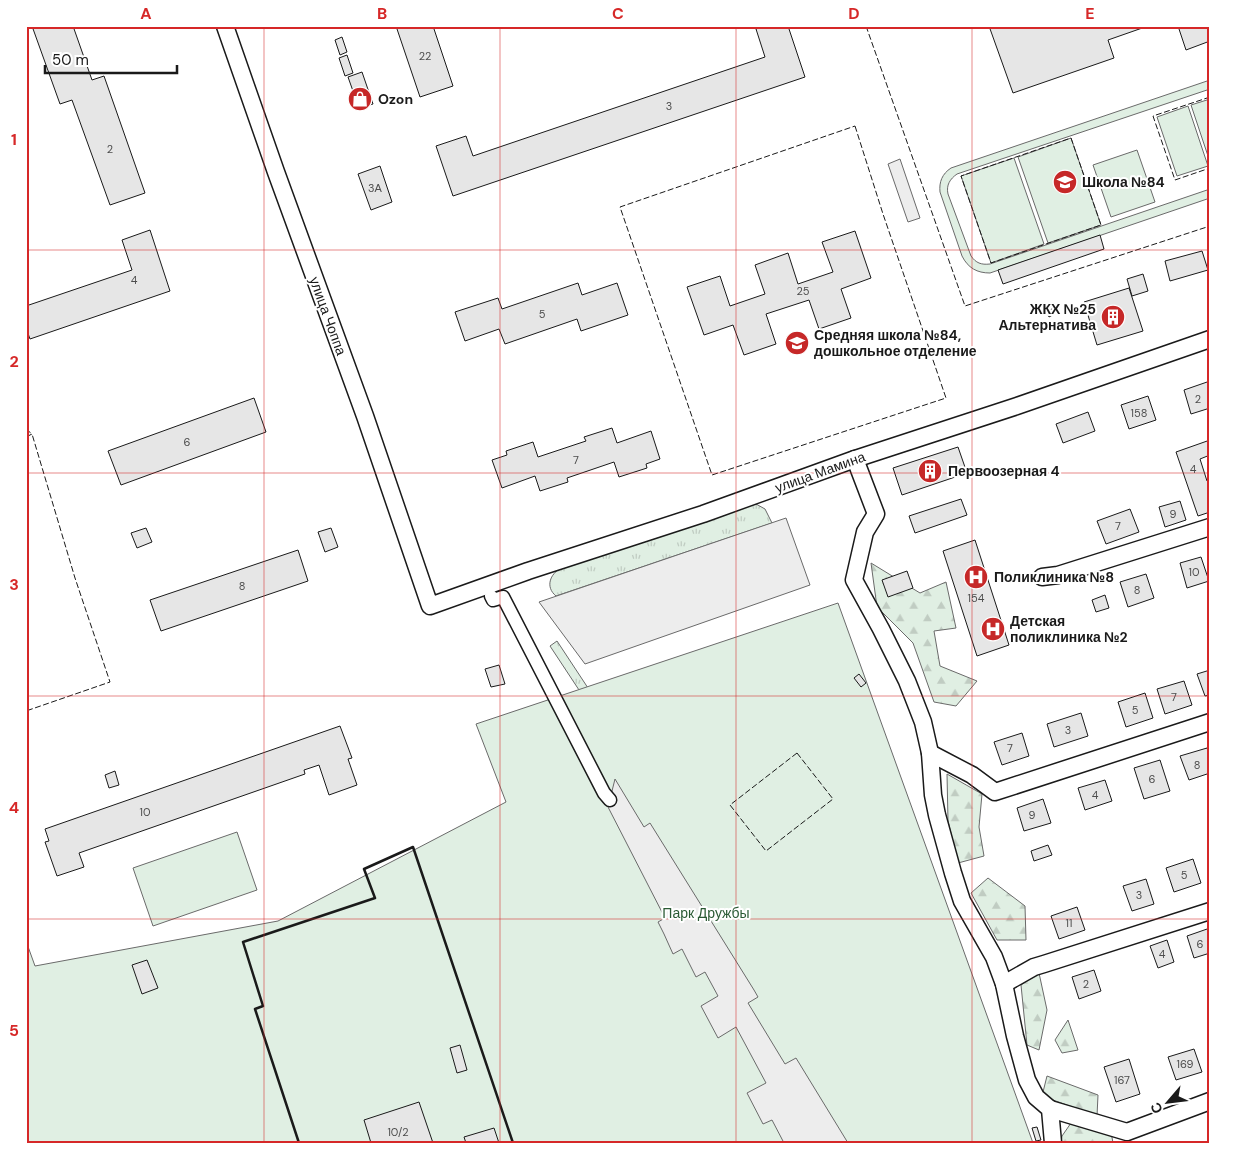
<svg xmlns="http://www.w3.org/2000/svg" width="1236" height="1169" font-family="'DM Sans',sans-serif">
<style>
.grass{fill:url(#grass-tufts);stroke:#6a6a6a}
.forest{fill:url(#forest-firs);stroke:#6a6a6a}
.park{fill:#e0efe3;stroke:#6a6a6a}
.parking{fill:#ededed;stroke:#6a6a6a}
.building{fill:#e6e6e6;stroke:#1a1a1a}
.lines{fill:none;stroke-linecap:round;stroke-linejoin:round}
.pedestrian-casing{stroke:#1a1a1a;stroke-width:15}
.minor-casing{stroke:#1a1a1a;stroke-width:19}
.pedestrian{stroke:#fff;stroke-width:12}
.minor{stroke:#fff;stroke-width:16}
.fence{stroke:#1a1a1a;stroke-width:1;stroke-dasharray:6 2.5;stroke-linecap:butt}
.wall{stroke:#1a1a1a;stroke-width:2.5}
.grid{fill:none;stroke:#d62828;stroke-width:1;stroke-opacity:0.55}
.labels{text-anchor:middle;stroke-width:4;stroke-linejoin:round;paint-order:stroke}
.number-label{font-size:11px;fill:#4d4d4d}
.poi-label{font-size:14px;font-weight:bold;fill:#1a1a1a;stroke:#fff;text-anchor:start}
.street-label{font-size:14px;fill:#1a1a1a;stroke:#fff}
.park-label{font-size:14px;fill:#2b5a34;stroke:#fff}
.neatline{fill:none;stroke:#d62828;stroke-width:2}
.grid-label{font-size:16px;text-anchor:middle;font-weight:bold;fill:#d62828}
</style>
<defs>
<pattern id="grass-tufts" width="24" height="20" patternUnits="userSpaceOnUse" patternTransform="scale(1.25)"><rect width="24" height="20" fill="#e0efe3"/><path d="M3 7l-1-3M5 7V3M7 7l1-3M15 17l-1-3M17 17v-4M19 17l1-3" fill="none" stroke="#c0ccc2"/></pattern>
<pattern id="forest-firs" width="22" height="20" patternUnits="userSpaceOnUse" patternTransform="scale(1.25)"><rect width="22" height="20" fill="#e0efe3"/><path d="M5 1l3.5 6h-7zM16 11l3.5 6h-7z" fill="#c0ccc2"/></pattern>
</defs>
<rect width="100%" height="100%" fill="#fff"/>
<g class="grass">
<path d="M756,504L765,509L772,523L556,596C545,587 550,574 561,568L751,505Z"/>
<path d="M557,641L588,688L581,693L550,646Z"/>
</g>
<g class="forest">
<path d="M871,563L920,593L946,582L956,628L934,631L940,666L977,681L956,706L934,702L913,643L877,607Z"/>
<path d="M947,774L982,794L979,827L984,856L958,863L948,821Z"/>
<path d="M988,878L1025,906L1026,940H997L971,893Z"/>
<path d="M1039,973L1047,1010L1039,1050L1027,1045L1021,985Z"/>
<path d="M1068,1020L1078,1050L1062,1053L1055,1040Z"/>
<path d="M1047,1076L1098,1095L1097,1116L1042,1096Z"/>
<path d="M1071,1123L1111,1132L1113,1143H1061L1062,1136Z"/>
</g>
<g class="park">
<path d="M1210,80V89L957,174C950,179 946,185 948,194L971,256C976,263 981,265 990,264L1210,189V198L990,273C977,273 968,268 962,256L940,192C939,182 942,174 951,168Z"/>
<path d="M1210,99V162L1191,105Z"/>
<path d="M1188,106L1208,166L1177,176L1157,117Z"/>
<path d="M1071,138L1101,225L1048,243L1018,157Z"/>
<path d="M1137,150L1155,202L1111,217L1093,165Z"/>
<path d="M1014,158L1044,244L991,263L961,176Z"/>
<path d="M838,603L1033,1143H26V941L35,966L278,921L506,802L476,724Z"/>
<path d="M237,832L257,890L153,926L133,868Z"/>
</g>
<g class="parking">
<path d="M900,159L920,218L908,222L888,164Z"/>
<path d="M786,518L810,585L585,664L539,602Z"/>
<path d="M615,779L644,827L650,823L754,990L758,997L748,1003L785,1064L796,1058L848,1143H784L772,1120L763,1124L747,1093L766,1083L736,1027L718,1038L701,1006L718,996L705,972L696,977L682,949L673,954L664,934L658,922L665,918L608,807Z"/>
</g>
<g class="building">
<path d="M32,26H73L92,80L104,76L145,193L110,205L72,100L60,104Z"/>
<path d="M396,26H433L453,86L420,97Z"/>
<path d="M764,26H788L805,77L453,196L436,146L466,136L473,156L765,57L756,29Z"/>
<path d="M989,26H1148L1108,40L1114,58L1013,93Z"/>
<path d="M1178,26H1210V41L1186,50Z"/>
<path d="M342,37L347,52L340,55L335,40Z"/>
<path d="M347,55L353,73L345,76L339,58Z"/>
<path d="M362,72L373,104L359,108L348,77Z"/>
<path d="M380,166L392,202L371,210L358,174Z"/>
<path d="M150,230L170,291L30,339L26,328V306L132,270L122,240Z"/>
<path d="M855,231L871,278L841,289L851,318L819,329L809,300L766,314L776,344L744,355L733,325L704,335L687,287L720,276L730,306L765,294L755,265L788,253L798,284L833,272L822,242Z"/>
<path d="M1100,235L1104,249L1003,284L998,270Z"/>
<path d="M1202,251L1208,270L1170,281L1165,261Z"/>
<path d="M1143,274L1148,291L1132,296L1127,279Z"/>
<path d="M578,283L582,295L617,283L628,315L581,331L577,319L505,344L499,329L465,341L455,312L498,298L502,309Z"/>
<path d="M1129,288L1143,331L1097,345L1084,302Z"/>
<path d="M1055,307L1058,312L1049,317L1047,312Z"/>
<path d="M1210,381V408L1191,414L1184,390Z"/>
<path d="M1148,396L1156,420L1129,429L1121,405Z"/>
<path d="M254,398L266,432L121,485L108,451Z"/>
<path d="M1088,412L1095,431L1063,443L1056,424Z"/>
<path d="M612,428L617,443L651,431L660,459L646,464L647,468L619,477L614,462L567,478L568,482L540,491L535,476L502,488L492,460L507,455L506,451L533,442L538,457L586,441L584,437Z"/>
<path d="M1210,440V455L1200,459L1207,481L1210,480V512L1198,516L1176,452Z"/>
<path d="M958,447L967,473L902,495L893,468Z"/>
<path d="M961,499L967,515L915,533L909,516Z"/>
<path d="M1180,501L1186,520L1165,527L1159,507Z"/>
<path d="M1130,509L1139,532L1106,544L1097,521Z"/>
<path d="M146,528L152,542L137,548L131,533Z"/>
<path d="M331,528L338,547L325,552L318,532Z"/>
<path d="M975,540L1009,645L977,656L943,551Z"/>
<path d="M298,550L308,581L161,631L150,600Z"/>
<path d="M1201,557L1209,581L1187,588L1180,563Z"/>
<path d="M907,571L913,588L888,597L882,580Z"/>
<path d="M1146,574L1154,598L1128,607L1120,582Z"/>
<path d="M1105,595L1109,608L1096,612L1092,600Z"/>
<path d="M499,665L505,684L491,687L485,669Z"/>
<path d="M1210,670V695L1205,696L1197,674Z"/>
<path d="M859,674L866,683L861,687L854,678Z"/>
<path d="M1184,681L1192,705L1165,714L1157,689Z"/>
<path d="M1145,693L1153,718L1126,727L1118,702Z"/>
<path d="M1081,713L1088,736L1054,747L1047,724Z"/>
<path d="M340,726L352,758L348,759L357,785L329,795L319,765L304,770L305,774L79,853L84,867L57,876L45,842L49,841L45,829Z"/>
<path d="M1022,733L1029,756L1002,765L994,742Z"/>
<path d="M1207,748L1210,755V773L1189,780L1180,756Z"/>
<path d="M1160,760L1170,791L1144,799L1134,768Z"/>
<path d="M115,771L119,785L109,788L105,775Z"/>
<path d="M1105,780L1112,801L1085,810L1078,788Z"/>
<path d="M1043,799L1051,823L1024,831L1017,808Z"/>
<path d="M1048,845L1052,855L1034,861L1031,851Z"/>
<path d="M1193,859L1201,883L1174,892L1166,868Z"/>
<path d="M1146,879L1154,904L1132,911L1123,886Z"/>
<path d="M1077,907L1085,930L1059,939L1051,916Z"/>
<path d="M1210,928V953L1194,958L1187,936Z"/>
<path d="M1167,940L1174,962L1158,968L1150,946Z"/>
<path d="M147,960L158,988L142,994L132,965Z"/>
<path d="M1094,970L1101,991L1079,999L1072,977Z"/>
<path d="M460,1045L467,1070L457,1073L450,1048Z"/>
<path d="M1194,1049L1202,1072L1176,1080L1168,1057Z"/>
<path d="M1129,1059L1140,1094L1116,1102L1104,1067Z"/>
<path d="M419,1102L433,1143H371L364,1120Z"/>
<path d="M1037,1127L1041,1140L1036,1141L1032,1128Z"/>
<path d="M494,1128L499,1143H466L464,1137Z"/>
</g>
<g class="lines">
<g class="pedestrian-casing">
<path id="pedestrian" d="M491,596L493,600L503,597L604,793L610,800"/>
</g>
<g class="minor-casing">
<g id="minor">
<path d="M225,26L276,172L365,416L430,606L528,571L703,514L855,459L1017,406L1210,339"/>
<path d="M855,459L876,514L865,532L854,580L881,629L907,681L923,722L930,753L933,795L937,815L953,873L962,901L994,957L1004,984L1015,1036L1027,1080L1036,1097L1050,1109L1053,1143"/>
<path d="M1042,577L1058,575L1210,527"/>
<path d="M930,753L972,775L995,792L1210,722"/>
<path d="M1004,984L1034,967L1044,964L1210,911"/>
<path d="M1050,1109L1127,1132L1210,1101"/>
</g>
</g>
<use href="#pedestrian" class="pedestrian"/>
<use href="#minor" class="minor"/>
<g class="fence">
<path d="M866,26L965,306L1210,226"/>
<path d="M1210,97L1153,116L1175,180L1210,168"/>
<path d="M855,126L883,214L946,398L712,475L620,207Z"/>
<path d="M1071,138L1101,225L991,263L961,176Z"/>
<path d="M26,429L32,434L31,435"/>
<path d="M26,437L32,434L75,578L110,682L26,711"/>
<path d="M797,753L833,799L766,851L730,805Z"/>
</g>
<path class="wall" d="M299,1143L255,1009L263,1006L243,942L375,898L364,869L413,847L513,1143"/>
</g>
<path class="grid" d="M264,26V1143M500,26V1143M736,26V1143M972,26V1143M26,250H1210M26,473H1210M26,696H1210M26,919H1210"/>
<defs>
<g id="shop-disc" transform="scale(1.25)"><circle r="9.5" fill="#c62828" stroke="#fff"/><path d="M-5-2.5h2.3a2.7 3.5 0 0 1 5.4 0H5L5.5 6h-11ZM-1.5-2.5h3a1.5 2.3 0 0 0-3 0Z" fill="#fff"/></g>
<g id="school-disc" transform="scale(1.25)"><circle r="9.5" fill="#c62828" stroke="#fff"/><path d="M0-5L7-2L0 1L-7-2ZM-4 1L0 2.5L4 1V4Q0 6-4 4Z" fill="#fff"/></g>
<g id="building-disc" transform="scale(1.25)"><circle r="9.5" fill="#c62828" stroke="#fff"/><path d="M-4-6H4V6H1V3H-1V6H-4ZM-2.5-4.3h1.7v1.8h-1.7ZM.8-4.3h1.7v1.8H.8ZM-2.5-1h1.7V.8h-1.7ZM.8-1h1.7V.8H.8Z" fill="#fff"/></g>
<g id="hospital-disc" transform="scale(1.25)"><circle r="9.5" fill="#c62828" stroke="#fff"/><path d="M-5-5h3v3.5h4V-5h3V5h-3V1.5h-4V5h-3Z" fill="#fff"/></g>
</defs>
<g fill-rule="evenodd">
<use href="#shop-disc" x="360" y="99"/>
<use href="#school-disc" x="1065" y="182"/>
<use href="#building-disc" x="1113" y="317"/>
<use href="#school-disc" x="797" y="343"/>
<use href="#building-disc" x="930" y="471"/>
<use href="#hospital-disc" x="976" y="577"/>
<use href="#hospital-disc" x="993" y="629"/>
</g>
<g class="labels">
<g class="number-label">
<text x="425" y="60">22</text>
<text x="669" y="110">3</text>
<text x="110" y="153">2</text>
<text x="375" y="192">3А</text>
<text x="134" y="284">4</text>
<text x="803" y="295">25</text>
<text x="542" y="318">5</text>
<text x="1198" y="403">2</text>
<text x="1139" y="417">158</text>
<text x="187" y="446">6</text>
<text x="576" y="464">7</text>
<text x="1193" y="473">4</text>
<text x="1173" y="518">9</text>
<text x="1118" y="530">7</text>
<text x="1194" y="576">10</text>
<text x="242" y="590">8</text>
<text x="1137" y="594">8</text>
<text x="976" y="602">154</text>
<text x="1174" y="701">7</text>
<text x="1135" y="714">5</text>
<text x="1068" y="734">3</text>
<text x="1010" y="752">7</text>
<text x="1197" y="769">8</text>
<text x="1152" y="783">6</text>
<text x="1095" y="799">4</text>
<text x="145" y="816">10</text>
<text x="1032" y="819">9</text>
<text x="1184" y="879">5</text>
<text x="1139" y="899">3</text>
<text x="1069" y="927">11</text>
<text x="1200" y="948">6</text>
<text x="1162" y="958">4</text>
<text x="1086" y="988">2</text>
<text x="1185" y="1068">169</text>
<text x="1122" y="1084">167</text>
<text x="398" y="1136">10/2</text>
</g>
<g class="poi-label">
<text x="378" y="104">Ozon</text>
<text x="1082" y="187">Школа №84</text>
<text x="1096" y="314" text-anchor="end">ЖКХ №25<tspan x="1096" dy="16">Альтернатива</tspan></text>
<text x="814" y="340">Средняя школа №84,<tspan x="814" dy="16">дошкольное отделение</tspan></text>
<text x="948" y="476">Первоозерная 4</text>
<text x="994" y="582">Поликлиника №8</text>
<text x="1010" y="626">Детская<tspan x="1010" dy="16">поликлиника №2</tspan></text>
</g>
<g class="street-label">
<text transform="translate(328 316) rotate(70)" y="5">улица Чоппа</text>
<text transform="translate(820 472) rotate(-20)" y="5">улица Мамина</text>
</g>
<g class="park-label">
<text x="706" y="918">Парк Дружбы</text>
</g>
</g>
<rect width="1236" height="1169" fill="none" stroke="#ffffff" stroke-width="55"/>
<g transform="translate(1168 1102) rotate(242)" stroke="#ffffff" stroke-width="4" paint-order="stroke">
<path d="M0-4L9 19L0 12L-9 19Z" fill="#1a1a1a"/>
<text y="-8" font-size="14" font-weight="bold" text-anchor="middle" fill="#1a1a1a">С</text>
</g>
<path d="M45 65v8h132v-8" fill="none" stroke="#1a1a1a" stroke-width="2.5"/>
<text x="52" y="65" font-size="15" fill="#1a1a1a" stroke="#ffffff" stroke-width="4" paint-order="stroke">50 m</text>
<rect x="28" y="28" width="1180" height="1114" class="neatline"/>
<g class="grid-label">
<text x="146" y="19">A</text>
<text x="382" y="19">B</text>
<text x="618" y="19">C</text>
<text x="854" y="19">D</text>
<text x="1090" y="19">E</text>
<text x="14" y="145">1</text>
<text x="14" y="367">2</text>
<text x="14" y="590">3</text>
<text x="14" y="813">4</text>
<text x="14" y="1036">5</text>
</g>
</svg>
